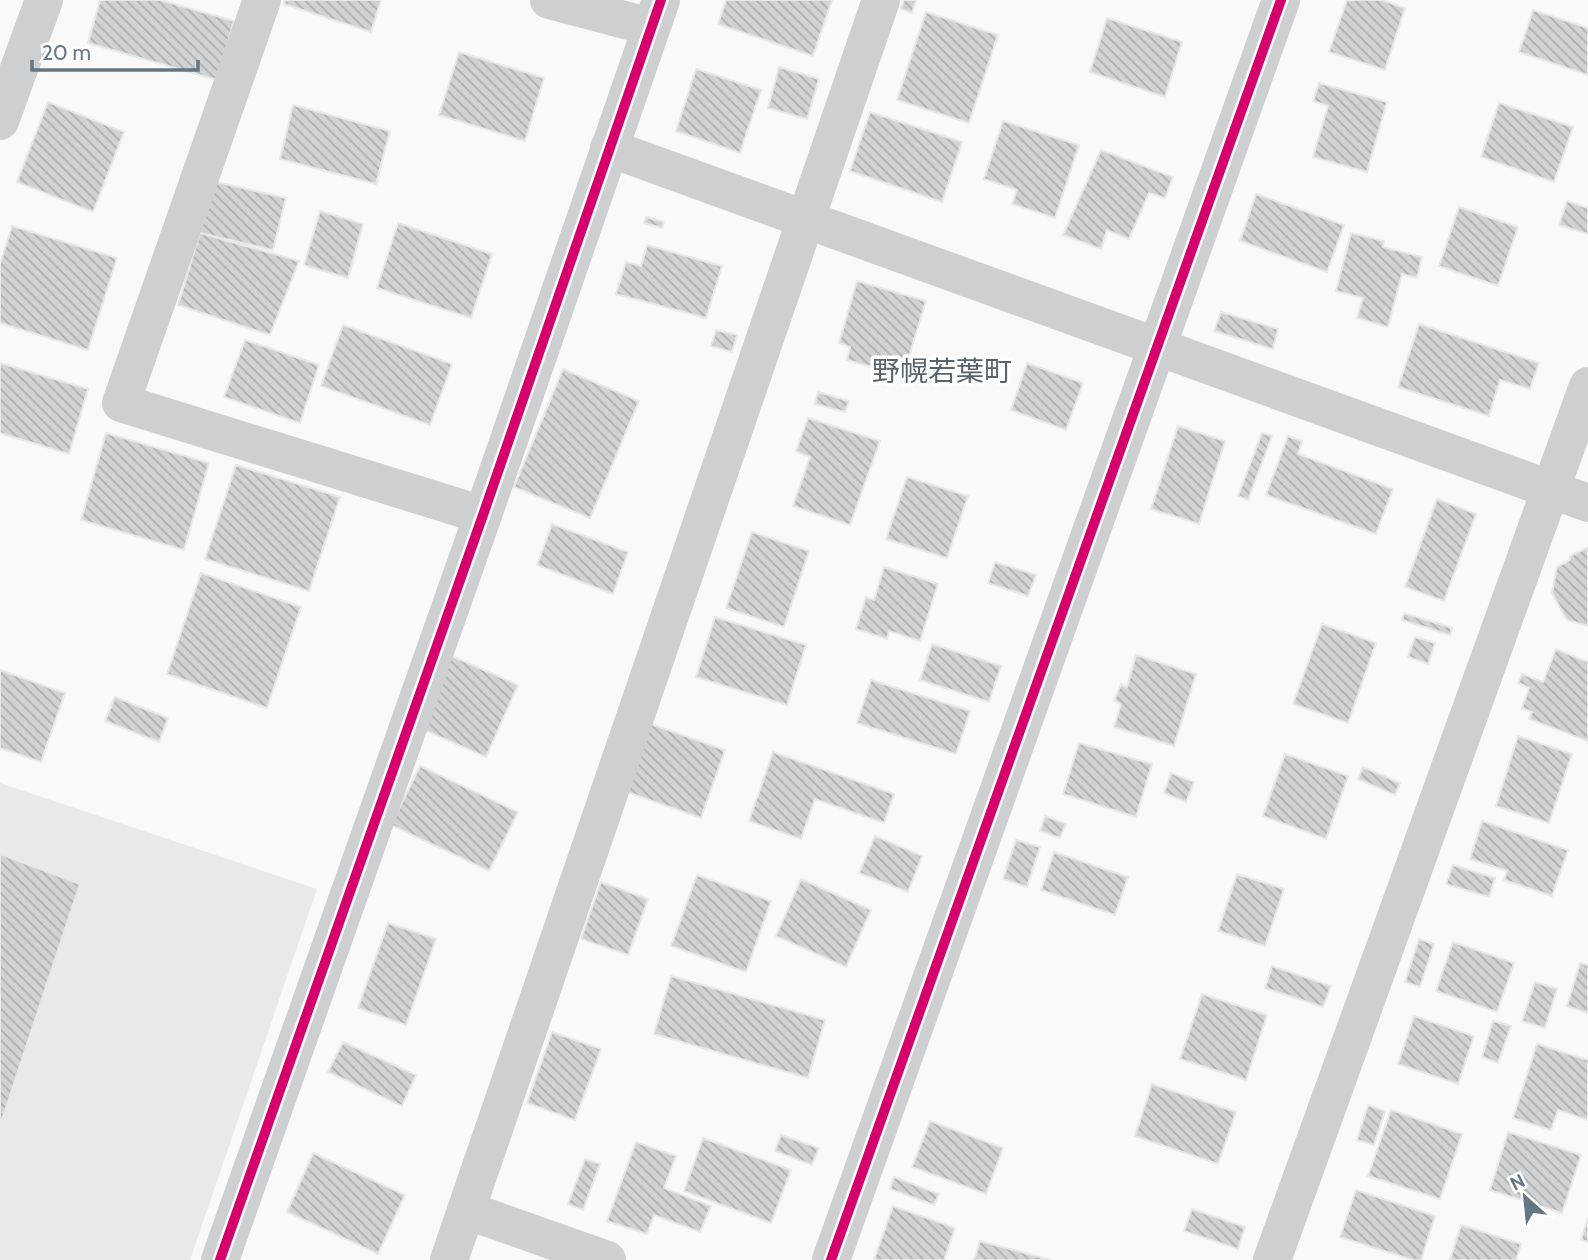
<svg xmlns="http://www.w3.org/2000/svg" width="1588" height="1260" font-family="Cabin,'Noto Sans JP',sans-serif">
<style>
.built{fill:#e8e9e9}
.building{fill:url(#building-back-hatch);stroke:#e8e8e8;stroke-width:2}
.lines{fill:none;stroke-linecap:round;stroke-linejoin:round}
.street{stroke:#cecfd0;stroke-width:38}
.cycleway-casing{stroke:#fff;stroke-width:15}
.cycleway{stroke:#d6006c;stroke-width:10}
.labels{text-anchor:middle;stroke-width:7;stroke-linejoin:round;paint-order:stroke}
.quarter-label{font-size:28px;fill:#57646e;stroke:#fff}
</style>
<defs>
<pattern id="building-back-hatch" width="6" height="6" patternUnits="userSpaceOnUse" patternTransform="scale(1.75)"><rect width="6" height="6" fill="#d0d2d3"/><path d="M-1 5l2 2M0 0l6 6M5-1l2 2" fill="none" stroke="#acafb1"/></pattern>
</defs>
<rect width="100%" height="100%" fill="#f9f9f9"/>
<path class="built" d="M0,783L317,889L190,1260H0Z"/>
<g class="building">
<path d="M100,0H160L234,21L217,80L88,43Z"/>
<path d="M285,0H381L371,32L284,4Z"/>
<path d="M726,0H832L813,56L718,24Z"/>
<path d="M904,0H916L912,13L901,9Z"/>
<path d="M1347,0H1382L1405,8L1385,70L1329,52Z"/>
<path d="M1533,10L1588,28V75L1519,52Z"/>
<path d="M926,12L998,35L969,123L897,100Z"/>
<path d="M1107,18L1182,42L1165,97L1090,72Z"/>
<path d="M459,52L544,78L525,141L439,115Z"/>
<path d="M779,67L819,79L807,119L768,108Z"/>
<path d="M696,69L761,90L740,153L676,131Z"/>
<path d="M1319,83L1387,102L1367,172L1313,157L1328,106L1313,101Z"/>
<path d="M48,102L124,132L93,212L17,182Z"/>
<path d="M1499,103L1573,127L1554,182L1481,157Z"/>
<path d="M293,105L390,131L376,184L280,159Z"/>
<path d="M870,112L962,142L942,202L850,171Z"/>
<path d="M1003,121L1079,145L1055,218L1012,204L1017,190L984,179Z"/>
<path d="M1101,150L1173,177L1165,198L1149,193L1129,239L1107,230L1101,249L1063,235Z"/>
<path d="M212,181L286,198L273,250L200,233Z"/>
<path d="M1256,194L1344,225L1327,272L1240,241Z"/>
<path d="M1567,201L1588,208V234L1559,225Z"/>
<path d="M1459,207L1518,227L1498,286L1439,266Z"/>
<path d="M320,211L363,224L348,278L304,265Z"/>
<path d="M646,217L664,222L662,228L644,223Z"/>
<path d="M398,223L492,254L471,318L377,288Z"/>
<path d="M12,226L117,258L88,350L0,323V264Z"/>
<path d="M200,233L299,261L270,335L178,305Z"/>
<path d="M1351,233L1384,241L1383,247L1422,257L1417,278L1402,274L1388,327L1357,318L1363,298L1336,291Z"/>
<path d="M647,245L722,266L706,318L616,294L626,262L641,266Z"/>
<path d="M857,281L926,301L903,376L847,360L850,347L839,343Z"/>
<path d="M1221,312L1278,329L1273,349L1214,331Z"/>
<path d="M1419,324L1539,363L1530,389L1500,380L1489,416L1398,387Z"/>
<path d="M343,325L452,364L430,425L321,386Z"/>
<path d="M716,330L737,335L732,352L711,346Z"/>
<path d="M245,340L319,365L300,423L224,397Z"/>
<path d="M0,363L88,389L69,454L0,433Z"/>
<path d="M1027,363L1083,383L1066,430L1011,410Z"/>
<path d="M563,369L639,401L590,518L514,487Z"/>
<path d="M818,392L849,401L845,412L815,404Z"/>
<path d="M808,418L880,441L850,525L793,506L810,457L796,451Z"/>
<path d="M1178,426L1225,441L1199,524L1151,509Z"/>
<path d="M106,433L209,463L184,550L81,520Z"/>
<path d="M1262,433L1272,436L1248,500L1238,496Z"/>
<path d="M1288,436L1302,441L1298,454L1393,489L1376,534L1266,495Z"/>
<path d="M236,465L340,497L309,591L205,559Z"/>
<path d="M907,477L968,496L947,558L886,539Z"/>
<path d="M1437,499L1476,514L1444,601L1405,587Z"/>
<path d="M552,524L628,552L613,594L537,565Z"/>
<path d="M752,532L809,551L784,627L726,608Z"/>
<path d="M1587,548H1588V626L1567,620L1552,593L1557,567L1570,560V556Z"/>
<path d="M995,562L1036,575L1028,596L988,583Z"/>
<path d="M884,567L938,584L920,641L889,631L887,639L856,629L866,597L874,600Z"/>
<path d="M201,573L301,607L267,708L167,674Z"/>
<path d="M1404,613L1452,628L1450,635L1402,620Z"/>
<path d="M715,617L806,645L787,705L696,677Z"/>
<path d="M1322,624L1376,643L1348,723L1293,704Z"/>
<path d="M1415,637L1435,643L1428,664L1408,657Z"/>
<path d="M932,644L1001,666L989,702L920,680Z"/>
<path d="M1556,649L1588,662V741L1529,719L1532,712L1522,708L1529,688L1518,683L1522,674L1543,682Z"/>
<path d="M447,654L518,685L486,757L415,726Z"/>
<path d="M1136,655L1196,674L1174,746L1114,727L1121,704L1114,701L1121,684L1127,687Z"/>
<path d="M0,670L65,693L41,762L0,748Z"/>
<path d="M871,680L970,711L956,754L857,723Z"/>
<path d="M115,697L168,718L159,742L105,721Z"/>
<path d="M648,723L725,750L701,818L624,791Z"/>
<path d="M1518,736L1572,754L1549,823L1496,806Z"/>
<path d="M1079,743L1152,764L1136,817L1063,794Z"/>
<path d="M773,752L894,794L884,823L815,799L801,839L749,821Z"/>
<path d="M1285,754L1348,776L1326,839L1263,816Z"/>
<path d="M420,766L518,812L489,871L391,825Z"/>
<path d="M1363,767L1400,783L1395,795L1358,779Z"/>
<path d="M1171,773L1194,782L1186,802L1164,793Z"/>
<path d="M1045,816L1066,824L1060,838L1040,831Z"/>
<path d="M1482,821L1568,850L1552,896L1504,880L1507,871L1470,859Z"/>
<path d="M875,836L922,856L908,892L859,873Z"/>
<path d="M1016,840L1040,847L1027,887L1003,879Z"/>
<path d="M1054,852L1128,877L1115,915L1041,890Z"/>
<path d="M0,854L80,884L0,1126Z"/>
<path d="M1453,865L1495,878L1489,897L1446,884Z"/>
<path d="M1237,874L1284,889L1265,946L1218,931Z"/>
<path d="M697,875L771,901L746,972L671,946Z"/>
<path d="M801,879L871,910L846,967L776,936Z"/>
<path d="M601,882L648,899L628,955L581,939Z"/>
<path d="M388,923L436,939L406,1025L358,1008Z"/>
<path d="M1419,939L1434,944L1420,987L1405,982Z"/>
<path d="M1453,942L1514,963L1497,1012L1436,991Z"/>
<path d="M1580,963L1588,965V1013L1567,1006Z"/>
<path d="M1272,966L1331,986L1323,1007L1265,988Z"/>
<path d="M671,976L825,1020L808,1078L654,1034Z"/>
<path d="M1535,982L1557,989L1545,1028L1522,1021Z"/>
<path d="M1202,994L1267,1015L1246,1080L1180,1059Z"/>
<path d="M1414,1016L1474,1036L1458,1084L1398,1064Z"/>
<path d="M1493,1021L1511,1026L1498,1063L1482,1057Z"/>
<path d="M552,1032L601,1049L575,1120L527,1103Z"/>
<path d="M343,1042L416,1075L402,1106L328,1072Z"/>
<path d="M1537,1044L1588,1060V1120L1558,1110L1551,1130L1513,1118Z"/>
<path d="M1152,1084L1236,1112L1218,1164L1135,1136Z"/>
<path d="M1368,1105L1385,1111L1374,1145L1357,1140Z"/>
<path d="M1391,1110L1462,1134L1440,1199L1368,1176Z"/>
<path d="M930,1121L1003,1148L986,1194L912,1167Z"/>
<path d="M1508,1132L1581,1155L1562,1213L1490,1190Z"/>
<path d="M781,1135L819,1148L812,1165L775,1151Z"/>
<path d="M703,1138L791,1170L771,1223L684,1191Z"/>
<path d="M636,1142L676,1156L664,1188L711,1206L700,1232L654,1215L647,1234L607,1221Z"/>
<path d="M313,1153L405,1195L378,1254L287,1212Z"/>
<path d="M585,1159L600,1164L583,1210L568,1204Z"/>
<path d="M894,1177L939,1194L934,1205L890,1189Z"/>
<path d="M1356,1190L1435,1216L1421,1260H1413L1340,1237Z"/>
<path d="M893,1206L955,1228L944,1260H874Z"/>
<path d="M1192,1209L1245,1227L1238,1249L1184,1231Z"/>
<path d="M1588,1218V1242L1581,1240Z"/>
<path d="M1461,1225L1521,1244L1516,1260H1450Z"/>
<path d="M980,1241L1051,1260H974Z"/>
</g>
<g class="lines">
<g class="street">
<path d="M262,0L121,403L483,515"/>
<path d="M549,0L651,27"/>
<path d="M0,121L44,0"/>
<path d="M609,148L1588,503"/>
<path d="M466,1210L607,1260"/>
<path d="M220,1260L483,515L661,0"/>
<path d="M449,1260L881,0"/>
<path d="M831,1260L1281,0"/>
<path d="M1272,1260L1588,386"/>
</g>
<g class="cycleway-casing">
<g id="cycleway">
<path d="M220,1260L483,515L661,0"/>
<path d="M831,1260L1281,0"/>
</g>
</g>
<use href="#cycleway" class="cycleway"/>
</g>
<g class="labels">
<g class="quarter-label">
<text x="942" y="381">野幌若葉町</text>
</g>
</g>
<g transform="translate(1525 1197) rotate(333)" stroke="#ffffff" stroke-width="5" paint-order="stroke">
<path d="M0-5L12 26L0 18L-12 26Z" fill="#657683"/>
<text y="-10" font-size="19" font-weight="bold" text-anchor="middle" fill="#657683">N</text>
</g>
<path d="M32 60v10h166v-10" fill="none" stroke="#657683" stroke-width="3.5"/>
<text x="42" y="60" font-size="21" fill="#657683" stroke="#ffffff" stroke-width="5" paint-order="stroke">20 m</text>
</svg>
